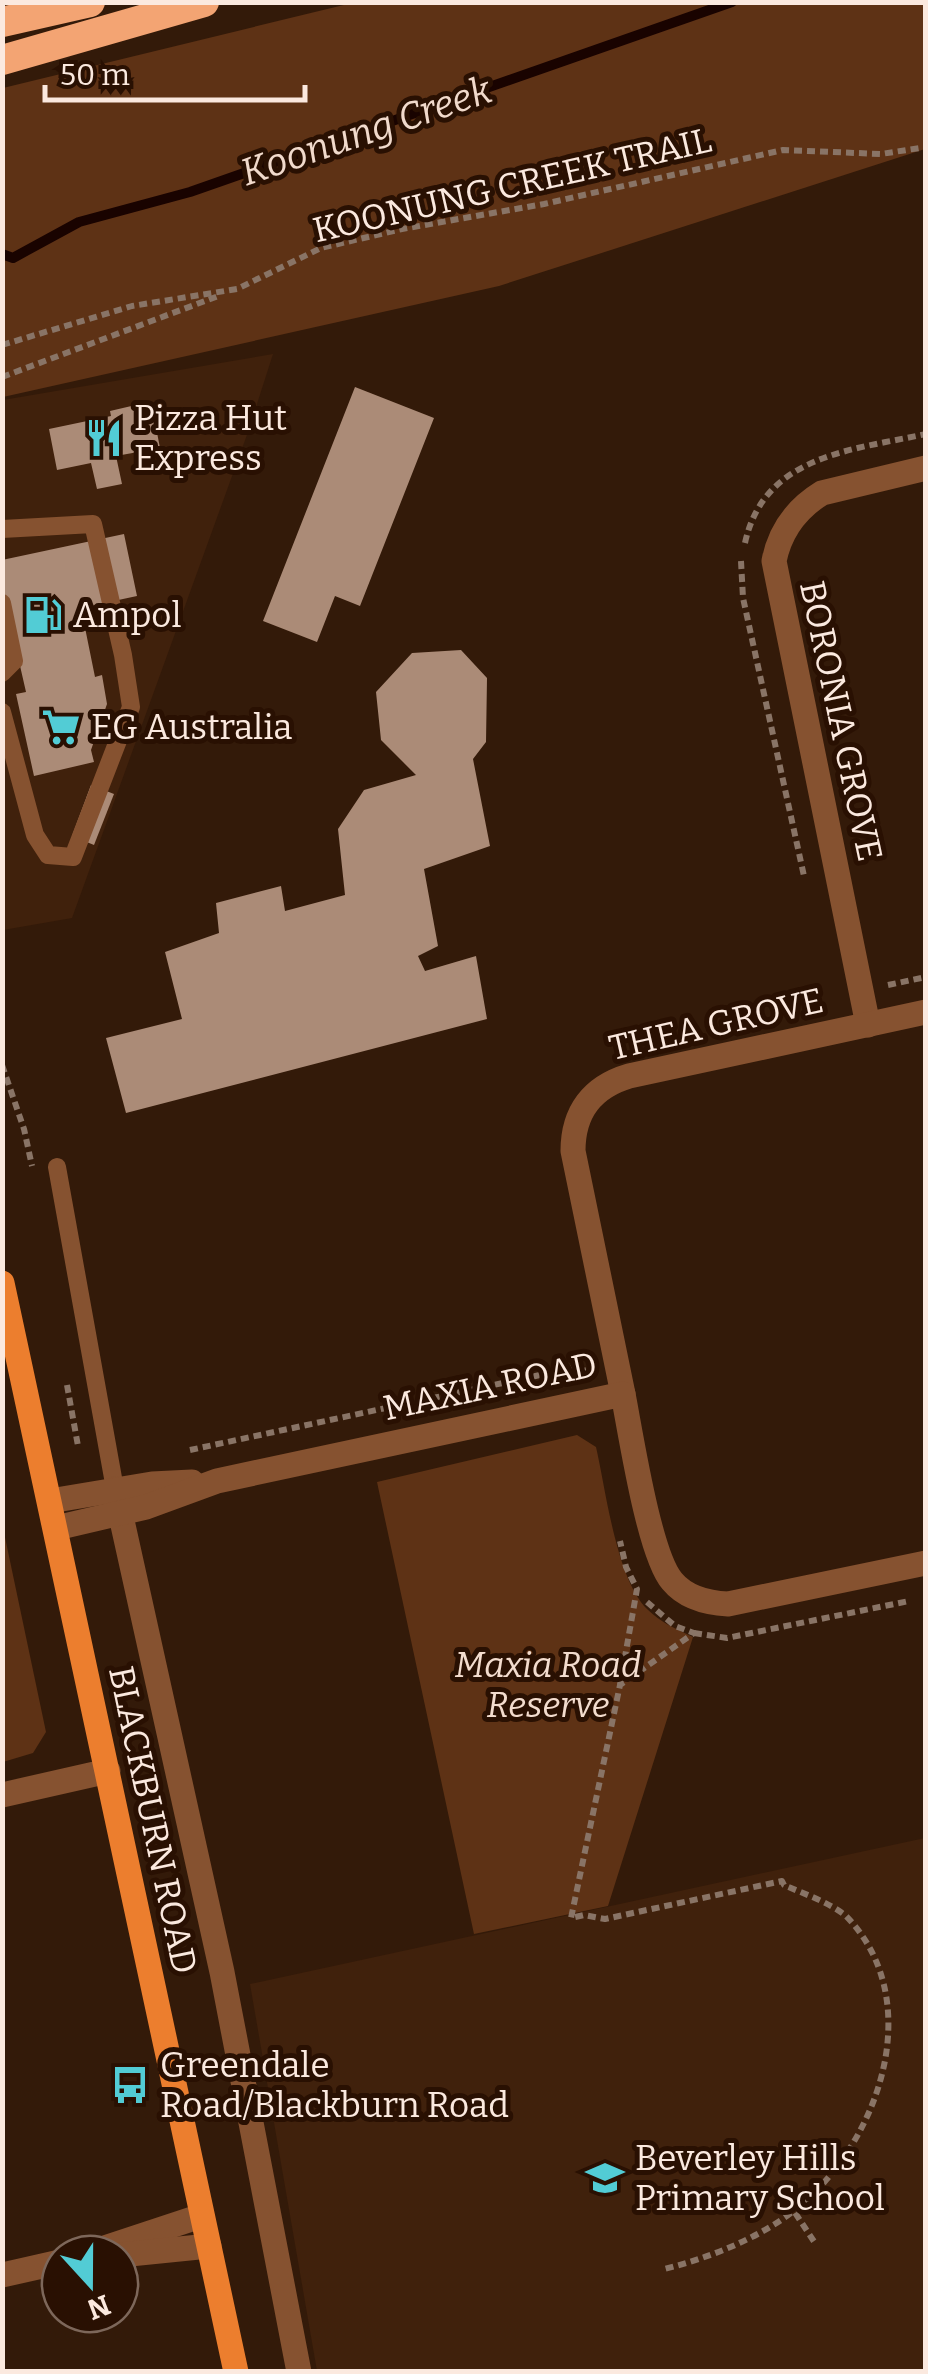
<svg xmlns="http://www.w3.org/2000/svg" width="928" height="2374" font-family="Bitter,serif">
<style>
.built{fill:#40210c}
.green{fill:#5e3215}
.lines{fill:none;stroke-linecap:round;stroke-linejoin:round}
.stream{stroke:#190300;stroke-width:10}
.building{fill:#ab8b77}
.path{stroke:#897466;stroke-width:6;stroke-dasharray:8 5;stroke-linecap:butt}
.lane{stroke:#865230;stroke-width:18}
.street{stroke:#865230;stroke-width:25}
.primary{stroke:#ec7e2e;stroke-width:25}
.highway{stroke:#f3a473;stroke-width:30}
.labels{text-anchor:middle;stroke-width:10;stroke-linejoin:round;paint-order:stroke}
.street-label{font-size:35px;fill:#fbe9df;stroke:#291002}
.poi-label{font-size:35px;fill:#fbe9df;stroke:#291002;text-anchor:start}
.park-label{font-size:35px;font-style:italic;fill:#f3dcce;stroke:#291002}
.water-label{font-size:38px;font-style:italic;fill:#f1dacc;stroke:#291002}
</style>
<rect width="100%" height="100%" fill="#331a09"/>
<g class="built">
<path d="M273,354L248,432L72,918L3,930V400Z"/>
<path d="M925,1838V2371H317L250,1984Z"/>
</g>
<g class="green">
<path d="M352,3H925V149L499,286L3,397V88Z"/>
<path d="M577,1435L596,1447C606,1490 616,1578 647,1609C660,1622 676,1629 693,1637L608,1906L474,1934L377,1482Z"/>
<path d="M2,1523L46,1732L33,1753L3,1762Z"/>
</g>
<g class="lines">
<path class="stream" d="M2,254L13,258L79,222L190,192L732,2"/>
</g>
<g class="building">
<path d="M355,387L434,418L360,606L335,596L317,642L263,621Z"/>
<path d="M140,404L141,410L152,407L160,448L116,456L122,484L97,489L91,463L57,470L49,429L111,416L110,411Z"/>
<path d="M124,534L137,596L81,608L95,677L102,675L107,704L91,750L94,762L34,776L16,694L26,692L10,622L2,623V560Z"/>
<path d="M461,650L487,678L486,742L473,759L490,846L424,869L438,946L418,956L425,971L476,956L487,1019L126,1113L106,1038L182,1019L165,952L219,933L216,903L281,886L285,911L345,895L338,829L364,790L416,775L381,740L376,692L412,653Z"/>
<path d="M91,785L114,794L94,845L72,836Z"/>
</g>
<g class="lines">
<g class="path">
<path d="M2,345L132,306L237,289L321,248L402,229L544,204L783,150L881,154L926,147"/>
<path d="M2,377L221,295"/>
<path d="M745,543C764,455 852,450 926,434"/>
<path d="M741,561L743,598L804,876"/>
<path d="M888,985L926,977"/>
<path d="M2,1065L24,1129L32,1166"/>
<path d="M67,1385L78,1446"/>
<path d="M190,1450L582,1366L584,1373"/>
<path d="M647,1602L675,1626L694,1633L620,1685L571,1918L584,1915L605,1919L782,1881L784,1885C804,1894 829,1902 846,1916C928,2000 880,2142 796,2209C760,2238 709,2258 664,2269"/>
<path d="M694,1633L727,1638L909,1601"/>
<path d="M620,1685L637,1589L626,1567L620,1541"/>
<path d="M788,2202L815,2243"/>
</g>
<g class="lane">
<path d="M2,529L93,524L123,655L131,707L73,857L48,855L35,835L2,712"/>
<path d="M2,603L14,661L2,673"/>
<path d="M57,1167L115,1489"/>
</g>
<g class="street">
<path d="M868,1025L774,561C780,531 796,509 822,493L926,468"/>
<path d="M623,1394L573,1151C573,1112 592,1087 629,1076L926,1012"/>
<path d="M115,1489L222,1972L299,2372"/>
<path d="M50,1501L152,1484L192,1482"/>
<path d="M56,1528L146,1507L217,1481L623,1394C631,1435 649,1554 672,1581C686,1598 707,1603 728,1604L926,1563"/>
<path d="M2,1795L108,1771"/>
<path d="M86,2254L201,2216"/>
<path d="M120,2255L209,2246"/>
<path d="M2,2275L60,2262"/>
</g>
<path class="primary" d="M2,1283L236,2372"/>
<g class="highway">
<path d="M2,22L90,2"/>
<path d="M2,60L204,2"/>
</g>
</g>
<defs>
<g id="restaurant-bare" transform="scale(3)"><path d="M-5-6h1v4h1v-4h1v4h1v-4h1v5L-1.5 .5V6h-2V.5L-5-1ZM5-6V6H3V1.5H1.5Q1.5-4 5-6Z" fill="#52ccd5" stroke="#291002" stroke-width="2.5" paint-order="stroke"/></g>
<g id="fuel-bare" transform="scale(3)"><path d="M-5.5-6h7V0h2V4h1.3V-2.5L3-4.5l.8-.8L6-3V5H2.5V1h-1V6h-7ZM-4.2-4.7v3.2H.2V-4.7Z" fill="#52ccd5" stroke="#291002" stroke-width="2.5" paint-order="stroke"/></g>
<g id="supermarket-bare" transform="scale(3)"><path d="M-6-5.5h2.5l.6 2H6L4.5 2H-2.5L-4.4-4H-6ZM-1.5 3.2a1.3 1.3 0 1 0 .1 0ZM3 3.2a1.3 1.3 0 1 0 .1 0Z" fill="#52ccd5" stroke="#291002" stroke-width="2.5" paint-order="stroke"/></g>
<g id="bus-bare" transform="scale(3)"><path d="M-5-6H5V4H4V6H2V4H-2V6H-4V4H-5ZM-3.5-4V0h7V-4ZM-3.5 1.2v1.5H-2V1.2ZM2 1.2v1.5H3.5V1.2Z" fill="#52ccd5" stroke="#291002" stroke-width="2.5" paint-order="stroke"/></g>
<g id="school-bare" transform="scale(3)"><path d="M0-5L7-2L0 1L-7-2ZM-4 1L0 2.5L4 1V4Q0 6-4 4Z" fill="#52ccd5" stroke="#291002" stroke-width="2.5" paint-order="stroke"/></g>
</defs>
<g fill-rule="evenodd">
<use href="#restaurant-bare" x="104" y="438"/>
<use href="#fuel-bare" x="43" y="615"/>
<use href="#supermarket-bare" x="61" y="727"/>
<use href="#bus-bare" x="130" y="2085"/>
<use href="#school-bare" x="605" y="2178"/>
</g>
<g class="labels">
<g class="street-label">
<text transform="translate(512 185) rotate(-13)" y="12">KOONUNG CREEK TRAIL</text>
<text transform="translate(841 721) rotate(78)" y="12">BORONIA GROVE</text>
<text transform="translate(716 1024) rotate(-13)" y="12">THEA GROVE</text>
<text transform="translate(490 1386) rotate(-12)" y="12">MAXIA ROAD</text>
<text transform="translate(153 1820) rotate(78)" y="12">BLACKBURN ROAD</text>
</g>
<g class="poi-label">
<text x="134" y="430">Pizza Hut<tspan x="134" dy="40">Express</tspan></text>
<text x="73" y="627">Ampol</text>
<text x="91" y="739">EG Australia</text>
<text x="160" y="2077">Greendale<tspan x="160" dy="40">Road/Blackburn Road</tspan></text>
<text x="635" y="2170">Beverley Hills<tspan x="635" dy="40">Primary School</tspan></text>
</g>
<g class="park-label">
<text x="548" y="1677">Maxia Road<tspan x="548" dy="40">Reserve</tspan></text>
</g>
<g class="water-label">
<text transform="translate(366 131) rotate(-19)" y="13">Koonung Creek</text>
</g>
</g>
<rect width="928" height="2374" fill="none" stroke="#fbe9df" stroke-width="10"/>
<g transform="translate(90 2284) rotate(159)"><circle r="48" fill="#291002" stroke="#7d675a" stroke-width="2.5"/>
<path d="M0-8L18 38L0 25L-18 38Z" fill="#52ccd5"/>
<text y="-15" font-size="28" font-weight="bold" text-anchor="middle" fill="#fbe9df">N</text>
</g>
<path d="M45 85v15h260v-15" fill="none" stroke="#fbe9df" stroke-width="5"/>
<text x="60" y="85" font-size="30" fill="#fbe9df" stroke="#291002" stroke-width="8" paint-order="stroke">50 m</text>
</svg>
